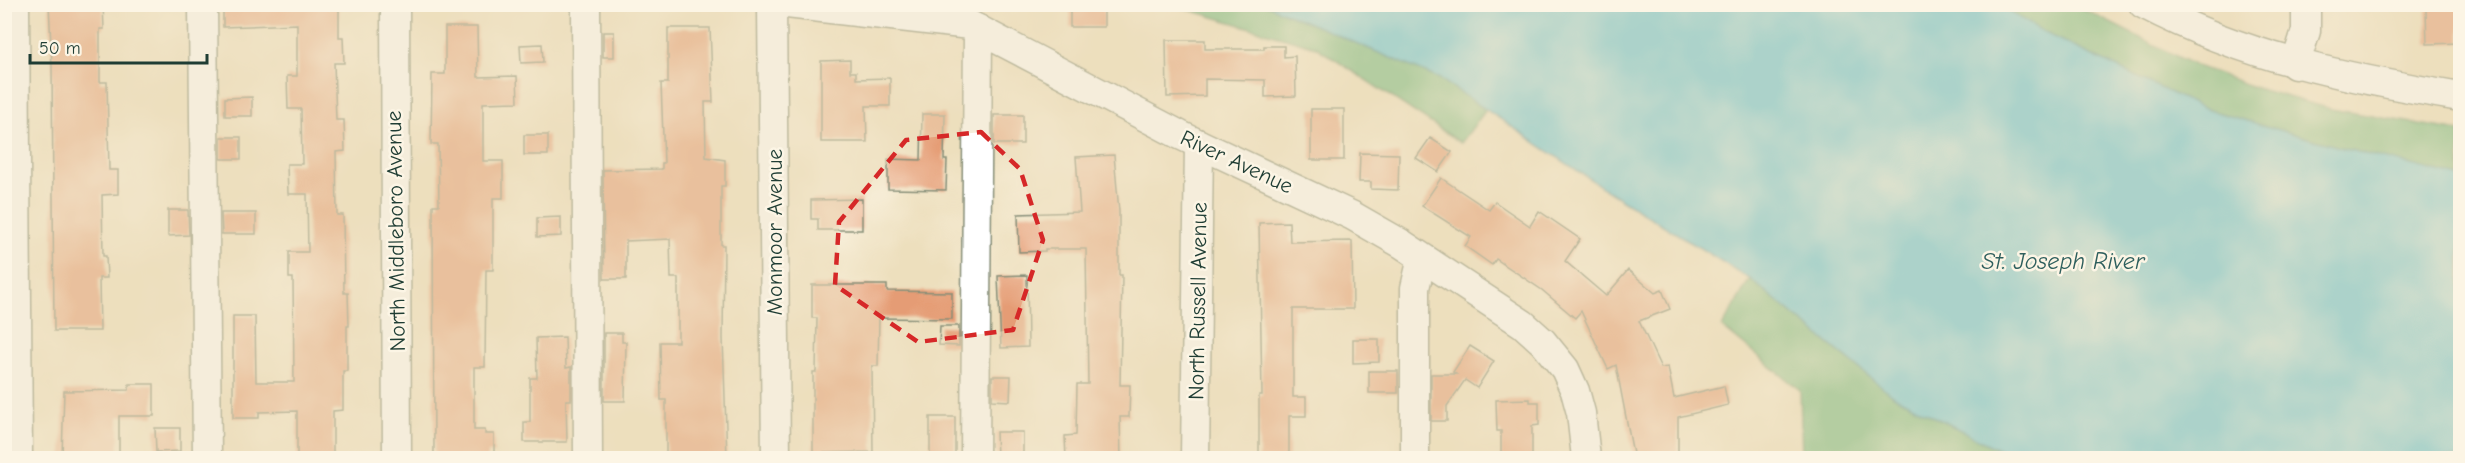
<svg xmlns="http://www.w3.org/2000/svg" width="2465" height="463" font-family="'Comic Neue',sans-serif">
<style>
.forest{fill:#70b87e;stroke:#487a59;stroke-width:1.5}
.water{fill:#5dc4d9;stroke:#3e8086;stroke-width:1.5}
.building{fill:#e59c75}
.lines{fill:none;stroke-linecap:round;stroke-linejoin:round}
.minor-casing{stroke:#868e78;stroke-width:31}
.minor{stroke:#fff;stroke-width:28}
.marked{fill:none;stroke:#d62828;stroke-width:4.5;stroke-dasharray:12 8;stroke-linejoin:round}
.labels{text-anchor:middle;stroke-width:5;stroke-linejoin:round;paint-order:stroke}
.street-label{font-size:22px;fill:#1f3d34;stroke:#fcf5e5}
.water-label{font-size:24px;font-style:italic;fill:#2e5f5d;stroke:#fcf5e5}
</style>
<rect width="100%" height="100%" fill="#fcf5e5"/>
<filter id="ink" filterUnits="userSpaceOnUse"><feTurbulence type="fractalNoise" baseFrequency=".0167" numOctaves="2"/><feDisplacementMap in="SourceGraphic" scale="12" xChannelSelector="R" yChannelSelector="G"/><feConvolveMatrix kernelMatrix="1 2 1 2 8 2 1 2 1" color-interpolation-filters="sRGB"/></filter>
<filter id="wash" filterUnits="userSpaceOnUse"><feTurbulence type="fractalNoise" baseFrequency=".008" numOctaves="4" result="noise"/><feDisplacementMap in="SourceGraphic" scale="24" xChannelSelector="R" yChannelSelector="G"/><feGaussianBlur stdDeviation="1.35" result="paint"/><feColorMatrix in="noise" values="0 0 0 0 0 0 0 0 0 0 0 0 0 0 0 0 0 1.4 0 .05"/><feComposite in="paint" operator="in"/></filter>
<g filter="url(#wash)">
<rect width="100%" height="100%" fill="#eddfbd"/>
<g class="forest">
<path d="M1172,5H1267L1440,79L1486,110L1461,143L1316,47Z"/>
<path d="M1998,5H2075L2192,64L2259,89L2331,109L2460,131V177L2350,150L2202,108L2049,35Z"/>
<path d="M1750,279L1892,395L2015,458H1802L1800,390L1722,327Z"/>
</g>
<path class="water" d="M1267,5H1998L2049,35L2202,108L2350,150L2460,177V458H2015L1892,395L1750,279L1611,193L1440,79Z"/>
<g id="blocks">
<g class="building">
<path d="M49,4H103L104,29H100V82H107L109,170H118V194L102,195L103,256H106L107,278H99L100,331H54L52,66Z"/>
<path d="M223,4H339V37H343L344,63H334L336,120H344L345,151L336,152L337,215H343L344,293H348L349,326H347V371H343V410L333,411V459H297V411L259,412V418H233V316H255L256,382H294L293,278H289V252H308L307,194H288L287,164H302L301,109H288L287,76H297V24L223,27Z"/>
<rect x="1070" y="4" width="34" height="23"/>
<path d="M2460,8V43L2427,44L2426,9Z"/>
<path d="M445,27H477L478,77L517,76L518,102L483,103V161H503V198H493V270H486L485,367H474V430H485V434H494V453H488V458L434,457L433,205H439L438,144H431L432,74H445Z"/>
<path d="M668,28H710L713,102H705L706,157L725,160V186H721V245H724L723,338L727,458L666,457V400H661L660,342H678V278H671L670,239L626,241V279H604L603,170L662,169V163H664L661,83H668Z"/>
<rect x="603" y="32" width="11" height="25"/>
<path d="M1166,40H1205V49H1264V46H1284V57L1295,56L1296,96L1265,97V80L1205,79V96L1167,97Z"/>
<path d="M542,44L543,62L521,63L520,45Z"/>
<path d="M850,60V72H856V79L890,78V106H866L867,142H821V61Z"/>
<path d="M252,97V116H225V98Z"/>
<rect x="1311" y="109" width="33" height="51"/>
<path d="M922,114H945L944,160H947L946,190L888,189V159L921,160Z"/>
<rect x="994" y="115" width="29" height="29"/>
<rect x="524" y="135" width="24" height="20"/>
<rect x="221" y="137" width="20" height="22"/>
<path d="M1430,138L1452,152L1438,172L1416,158Z"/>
<path d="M1360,153L1399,154L1398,190L1371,189V182H1359Z"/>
<path d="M1114,155L1119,212V275H1122L1120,385H1130L1129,417H1120L1121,459H1066L1065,436L1076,435L1077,384H1088L1086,249H1045V251L1019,252L1018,214L1080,212L1076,157Z"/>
<path d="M1441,178L1489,210L1495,202L1530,226L1539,211L1580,239L1565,261L1606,296L1628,270L1655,293L1662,290L1670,309L1639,321L1661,368L1668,367L1674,398L1724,386L1728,405L1678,417V459H1634L1616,365L1608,369L1581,311L1575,318L1542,290L1496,259L1492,265L1465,246L1471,237L1422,206Z"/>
<path d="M862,199V230H818V219H811V200Z"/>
<path d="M168,210H188L189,235L168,236Z"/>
<path d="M221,213H256V234H222Z"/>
<path d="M561,217V236L537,237V218Z"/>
<path d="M1289,222L1290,242L1352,241L1353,309H1293V397H1306V416H1289V459H1259V395H1262L1259,223Z"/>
<path d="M1027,275L1028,347L1001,348L998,276Z"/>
<path d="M812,285H887V291L952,292V319L879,318L878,366H872L873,452L813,453V372H816L817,318H812Z"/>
<path d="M940,326H959V346L939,345Z"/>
<path d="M604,333H622V342H626L625,401H604Z"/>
<path d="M565,337L566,368L571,367V400H566L567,442H524V422H530V378H537L536,338Z"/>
<path d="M1353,339H1379V362L1353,363Z"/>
<path d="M1470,346L1494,361L1477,388L1465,380L1447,406V421H1431V374H1456L1453,372Z"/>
<rect x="1369" y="371" width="29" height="22"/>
<path d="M992,376H1011L1010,401L992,400Z"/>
<path d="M129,384H154V416H119V455H111V459H69V456H62L64,391L129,390Z"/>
<path d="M1530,399V402H1539V425L1532,426V459H1501V431H1497L1496,400Z"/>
<rect x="930" y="417" width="25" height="39"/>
<path d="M155,428H180V451L156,452Z"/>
<path d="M996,432H1023V457H997Z"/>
</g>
</g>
</g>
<g filter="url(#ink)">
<use href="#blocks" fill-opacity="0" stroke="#868e78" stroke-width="1.5"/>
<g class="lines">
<g class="minor-casing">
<g id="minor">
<path d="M15,4L18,458"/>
<path d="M203,4L207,458"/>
<path d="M395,4L397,458"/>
<path d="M586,4L588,458"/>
<path d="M772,4L776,458"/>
<path d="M787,4L970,25L1180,135L1353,216L1402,244L1523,324L1543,342L1565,369L1575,391L1581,413L1586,458"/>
<path d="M2143,4C2246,58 2348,78 2460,97"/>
<path d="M2295,65L2306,31V4"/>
<path d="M975,458L978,29"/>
<path d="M1195,458L1199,144"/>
<path d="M1415,458V288L1422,258"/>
</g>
</g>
<use href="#minor" class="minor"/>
</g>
</g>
<path d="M0 0H2465V463H0ZM981,132L1020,169L1043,240L1013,330L918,342L835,285L839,222L906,140Z" fill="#eddfbd" fill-opacity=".55" fill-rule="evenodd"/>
<path class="marked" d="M981,132L1020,169L1043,240L1013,330L918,342L835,285L839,222L906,140Z"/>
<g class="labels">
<g class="street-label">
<text transform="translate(1237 161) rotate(25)" y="8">River Avenue</text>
<text transform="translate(395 231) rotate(-91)" y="8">North Middleboro Avenue</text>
<text transform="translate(774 232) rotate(-90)" y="8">Monmoor Avenue</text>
<text transform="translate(1197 301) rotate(-89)" y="8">North Russell Avenue</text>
</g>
<g class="water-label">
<text x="2063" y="269">St. Joseph River</text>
</g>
</g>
<rect width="2465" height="463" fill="none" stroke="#fcf5e5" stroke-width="24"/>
<path d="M30 54v9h177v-9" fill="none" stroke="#1f3d34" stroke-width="3"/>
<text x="39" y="54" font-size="18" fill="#1f3d34" stroke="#fcf5e5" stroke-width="4.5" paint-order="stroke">50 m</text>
</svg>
